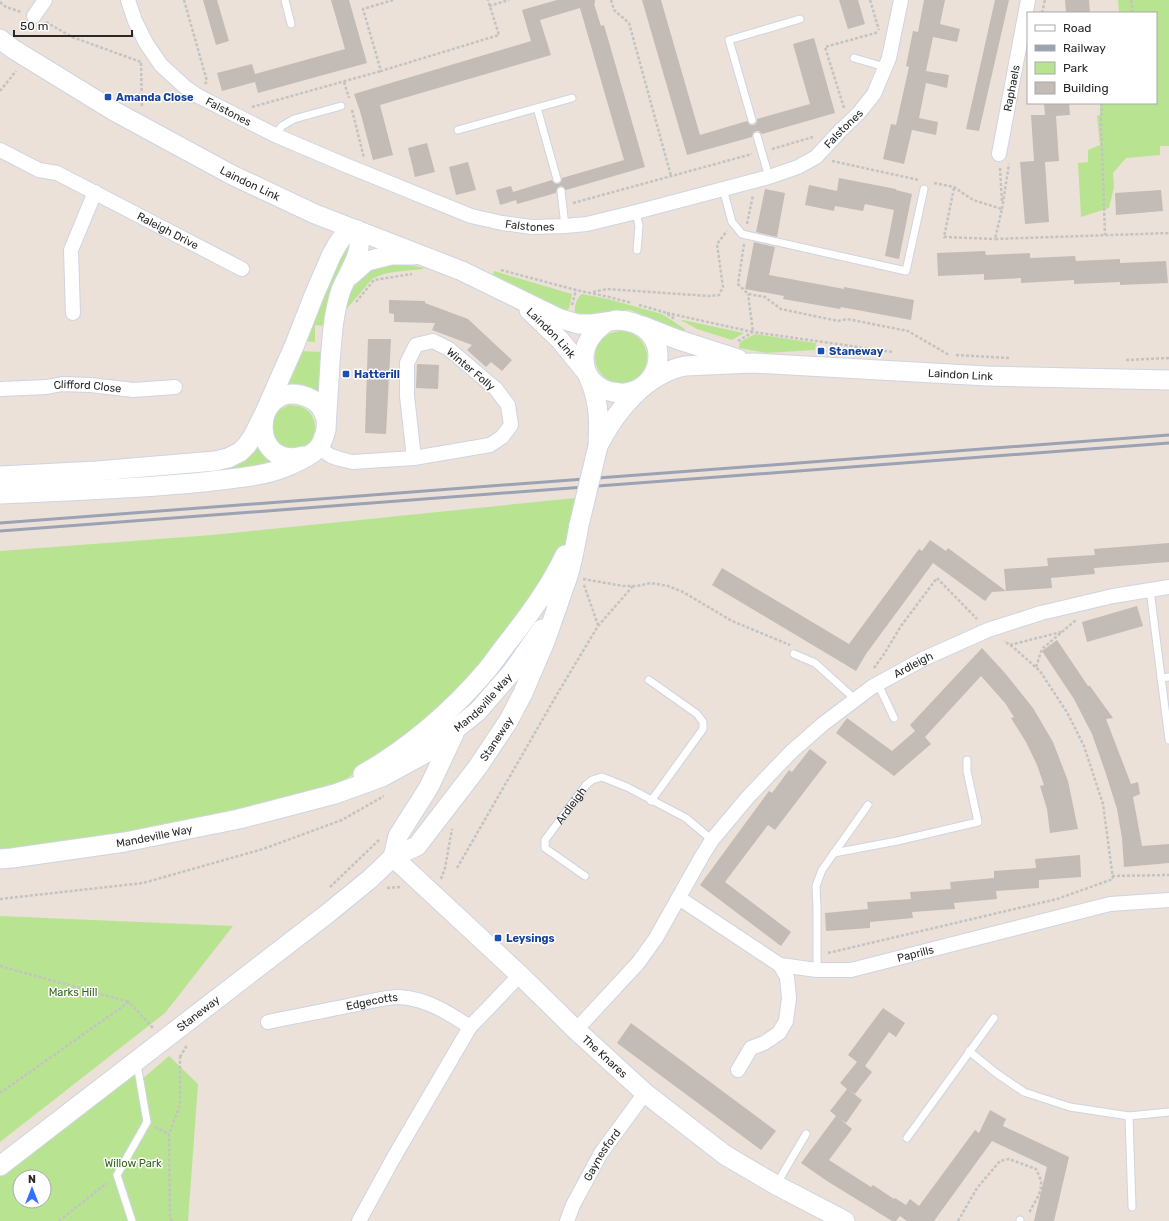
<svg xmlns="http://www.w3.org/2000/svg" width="1169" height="1221" font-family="Rubik,sans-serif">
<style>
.green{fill:#b8e492;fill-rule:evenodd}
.building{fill:#c3bbb5}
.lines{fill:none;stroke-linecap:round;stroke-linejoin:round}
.lane-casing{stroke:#ced4e2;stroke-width:9}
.street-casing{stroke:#ced4e2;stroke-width:16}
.secondary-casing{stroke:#ced4e2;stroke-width:21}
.path{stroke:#c3c3c3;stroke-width:2.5;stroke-dasharray:3 2;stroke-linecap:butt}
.lane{stroke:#fff;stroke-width:7}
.street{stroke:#fff;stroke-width:14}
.secondary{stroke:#fff;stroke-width:19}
.rail{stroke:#9ba2b3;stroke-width:3}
.secondary-bridge-casing{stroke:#ced4e2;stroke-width:21;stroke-linecap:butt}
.secondary-bridge{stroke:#fff;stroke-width:19}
.transit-dot{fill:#1a4fb4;stroke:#fff;stroke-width:1.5}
.labels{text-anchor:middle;stroke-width:3;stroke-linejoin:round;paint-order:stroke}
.street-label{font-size:11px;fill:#282828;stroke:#fff}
.transit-label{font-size:11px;font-weight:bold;fill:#164399;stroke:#fff;text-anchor:start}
.park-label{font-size:11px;fill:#316617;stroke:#fff}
</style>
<rect width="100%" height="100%" fill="#ebe1d8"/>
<g class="green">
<path d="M1118,0H1169V146H1160V155L1126,158L1113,173L1114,187L1109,208L1081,217L1078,163L1088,162V150L1100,145L1097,116L1100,115V103H1156V13H1119Z"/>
<path d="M347,245L349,246L350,248L325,326L315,325V342L304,341L343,248Z"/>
<path d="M391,264H407L424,268L423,269C407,271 386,271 372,279L345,311C345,309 344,307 344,305C344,293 363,274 373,269C378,266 385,265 391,264Z"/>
<path d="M494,271L572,294L569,308L565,313L493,275Z"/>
<path d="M582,294L608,299L662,314L685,329L684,331L630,310L618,311L594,316L575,314C574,308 576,298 582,294Z"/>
<path d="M679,319H678L744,333L732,340L697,329Z"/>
<circle cx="621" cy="357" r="26"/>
<path d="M755,334L816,343L815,350L767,353L739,348L740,342Z"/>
<path d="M299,351L323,352L321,394L286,387Z"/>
<path d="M289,405C294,406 300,405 304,408C321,417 318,446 298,450C293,450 285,447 280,446L272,433L273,417L278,410Z"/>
<path d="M258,446L262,453L273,464L225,472L72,479Z"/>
<path d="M585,497L579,525L532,611L416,739L306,801L0,859V551L212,535Z"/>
<path d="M0,916L233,926L165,1013L0,1142Z"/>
<path d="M169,1056L198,1084L188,1221H0V1166L136,1061L140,1081ZM20,1177H44V1201H20Z"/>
</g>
<g class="building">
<path d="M203,0H217L229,41L216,45Z"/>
<path d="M331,0H349L367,63L258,93L255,82L222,91L217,73L252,64L255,74L345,49Z"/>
<path d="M557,0H595V3L594,4L601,26L604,25L645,167L566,190L563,187L560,186L557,189L556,193L517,204L516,200L500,205L496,190L511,186L513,192L552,180L554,183L558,184L561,182L562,178L624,160L580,8L540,20L551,55L380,105L393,155L373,160L360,111L354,94L531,41L522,10Z"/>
<path d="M642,0H661L700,135L747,121L750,125H754L757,122V119L810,104L793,44L814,38L835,113L762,134L759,131H756L753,133L752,137L687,155Z"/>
<path d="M839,0H858L865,24L848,29Z"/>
<path d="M924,0H945L940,24L960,29L957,42L933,37L926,71L949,75L947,88L926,83L919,118L938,122L936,135L912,130L904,164L883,159L891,124L896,125L909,67L906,66L913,31L918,32Z"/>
<path d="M995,0H1009L979,131L966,129Z"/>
<path d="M1065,0H1089L1090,13H1066Z"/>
<path d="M1044,103H1069L1070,115L1056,116L1059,161L1045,162L1049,222L1025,224L1020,162L1034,161L1031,115H1045Z"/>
<path d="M427,143L435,172L415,177L408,148Z"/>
<path d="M468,162L476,190L456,195L449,167Z"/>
<path d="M839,178L896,189V190L912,194L899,259L885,256L894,210L865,204L863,211L835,206L834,211L805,205L809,185L837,191Z"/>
<path d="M765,189L785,193L777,237L756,232Z"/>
<path d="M1161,190L1163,211L1116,215L1115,193Z"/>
<path d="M754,242L775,247L769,275L844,289V287L914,300L911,320L841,307L840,309L783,299L784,296L745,289Z"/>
<path d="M985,251L986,255L1030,253V258L1075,256L1076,261L1120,259V263L1166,261L1168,283L1120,285V282L1074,284V280L1021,283V278L984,280V274L938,276L937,253Z"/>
<path d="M389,300L425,301V303L468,319L512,360L502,371L491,362L486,367L467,350L472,345L432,330L435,323L394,322V314L389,313Z"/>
<path d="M368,339H391L386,434L365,433Z"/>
<path d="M417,364L439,365L438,389L416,388Z"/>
<path d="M930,540L946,551L948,548L1006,591L1004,569L1048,566L1047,558L1095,555L1094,549L1169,543V562L1094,568L1095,574L1051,578L1052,588L992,592L985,601L933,563L866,654L856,671L712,585L722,568L849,644L919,549L922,551Z"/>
<path d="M1137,606L1143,626L1087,642L1082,622Z"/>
<path d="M1057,640L1088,686H1090L1113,718L1106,719L1131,784L1138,782L1140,794L1133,797L1142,846L1169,844V863L1124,867L1122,838L1117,809L1105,771L1092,734L1074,699L1042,651Z"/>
<path d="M982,648L1005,673L1033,708L1053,742L1068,781L1078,829L1050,833L1047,809L1040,786L1044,785L1037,765L1026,742L1011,718L1014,717L1005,703L981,676L925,737L931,744L894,776L836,733L847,718L892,751L915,731L910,725Z"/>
<path d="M810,749L827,762L775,830L768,825L725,882L791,932L781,946L700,885L769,791L772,793L789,770L792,772Z"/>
<path d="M1080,855L1081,877L1039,880V888L996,891L997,899L954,903L955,909L912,912L913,918L870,922V928L826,931L825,913L868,909L867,902L911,899L910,892L951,889L950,882L994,878V871L1036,868L1035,859Z"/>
<path d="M883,1008L905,1023L896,1037L889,1032L865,1066L872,1072L855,1094L850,1091L862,1100L846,1123L839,1118L852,1129L829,1160L871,1187L873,1185L894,1199L895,1198L906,1205L910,1199L919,1206L975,1130L979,1133L990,1110L1006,1119L1003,1126L1069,1157L1054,1221H1034L1047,1167L992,1141L934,1221H907L900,1216L896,1221H892L827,1181L801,1163L836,1116L830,1111L847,1089L840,1083L857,1062L848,1055Z"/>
<path d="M631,1023L776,1131L761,1150L617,1043Z"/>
</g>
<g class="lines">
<g class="lane-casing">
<g id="lane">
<path d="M285,0L291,24"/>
<path d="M854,58L885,67"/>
<path d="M537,108L557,179"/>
<path d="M752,120L729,40L800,19"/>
<path d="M458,130L572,98"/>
<path d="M275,135L282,126L294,119L341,106"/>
<path d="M757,136L769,177"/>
<path d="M723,189L732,222L742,234L906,271L924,189"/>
<path d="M561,191L565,226"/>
<path d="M636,212L639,226L637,250"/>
<path d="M1150,590L1169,740"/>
<path d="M794,654L815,663L856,700"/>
<path d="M1161,678L1169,677"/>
<path d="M649,680L697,714L703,722V729L651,801"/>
<path d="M878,684L894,718"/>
<path d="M834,853L897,841L978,822L967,771V760"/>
<path id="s1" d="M585,876L545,848V840L586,785L592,780L602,777L627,787L686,818L712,840"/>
<path d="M817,970V908L816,886L822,870L868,805"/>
<path d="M969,1051L996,1073L1024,1092L1070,1107L1129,1116L1169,1112"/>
<path d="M1129,1116L1132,1207"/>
<path d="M907,1138L994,1018"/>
<path d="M776,1185L806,1134"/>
<path d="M132,1221L117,1175L147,1122L137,1064"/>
<path d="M1020,1221V1220"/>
</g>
</g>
<g class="street-casing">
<g id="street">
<path id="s2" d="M128,0L135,21L146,43L161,65L185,87L198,96L275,135L343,164L471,216L502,223L532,227L565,226L587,224L636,212L769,177L798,167L816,157L841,130L858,114L874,94L889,58L901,0"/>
<path d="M34,16L45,0"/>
<path id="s3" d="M0,150L39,170L57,173L242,269"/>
<path id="s4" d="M999,154L1028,0"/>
<path d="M73,313L71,250L95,192"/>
<path id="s5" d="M0,389L47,387L62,384L91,385L133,390L175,387"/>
<path d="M319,448L331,456L340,459L353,462L414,458L490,445L502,437L511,425L508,405L496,389L449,349L433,341L416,345L407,363V396L414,458"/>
<path id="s6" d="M679,898L780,965L817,970H851L1110,904L1169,900"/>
<path id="s7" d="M268,1022C296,1016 324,1011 352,1005C368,1002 385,997 400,997C427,999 449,1013 470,1027"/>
<path id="s8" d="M576,1030L638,963L656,938L702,856L712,840L748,797L791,752L823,724L872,687L923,659L988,630L1041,613L1113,596L1169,587"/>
<path d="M738,1070L751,1048L764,1043L779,1033L786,1021L789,998L787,977L780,965"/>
<path d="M359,1221L394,1157L470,1027L520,975"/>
<path id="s9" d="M567,1221L573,1205L601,1153L645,1093"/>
</g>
</g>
<g class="secondary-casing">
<g id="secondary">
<path id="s10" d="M0,39L13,49L114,111L232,175L315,214L462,271L558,318L578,324H592L607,322"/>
<path d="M350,276L367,261L391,255H413"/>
<path id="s11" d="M529,310L560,340L586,372"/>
<path d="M616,320C622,320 628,321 634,323C670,335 664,387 626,393C620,394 614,392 608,391C581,382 577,351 595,332C599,328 603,324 607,322C610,321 613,321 616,320Z"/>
<path d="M643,326L676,339L738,359"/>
<path d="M589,378C598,398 600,418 598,441"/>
<path id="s12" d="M598,446C615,412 645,374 685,366L753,363L987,376L1169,380"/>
<path d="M304,456C249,471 251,384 301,395C315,399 322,405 326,419"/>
<path d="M0,476L97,471L215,461L228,458L240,452L247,445L253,436L265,412L295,344L315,293L331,256L337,245L344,235L350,231L357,230"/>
<path d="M0,494C67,491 135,489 203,482C227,479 261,477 283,468C293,464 313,455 319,447C323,442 324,436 326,430C327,407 329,385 330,363C332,338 333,314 341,290C348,272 366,250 357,230"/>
<path d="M556,604C570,580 574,552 579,525"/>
<path d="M363,774C408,749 453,710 486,671C495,660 503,648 512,637C532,611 551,585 565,555"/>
<path id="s13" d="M393,857L520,975L576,1030L645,1093L725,1155L776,1185L845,1221"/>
<path d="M393,857L398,836L429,787L454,734"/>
<path id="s14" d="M0,859L12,858L125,842L239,819L335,794L382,777L426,753L478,711L512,672L542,629"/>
<path id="s15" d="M0,1166L327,914L370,879L393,857L417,846L477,768L509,720L523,693L546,639L562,593"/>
</g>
</g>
<g class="path">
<path d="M184,0L207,81L205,84"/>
<path d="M393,0L363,9L381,71L499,35L488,0"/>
<path d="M611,0L614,10L629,23L671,176"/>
<path d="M870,0L879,30"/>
<path d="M1131,0L1133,13"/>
<path d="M0,2L6,7L21,12"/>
<path d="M489,6L509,0"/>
<path d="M1042,13L1045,0"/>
<path d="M46,22L72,37L141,62"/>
<path d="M141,63L142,106"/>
<path d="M344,82L349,98"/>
<path d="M0,91L16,71"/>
<path d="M1102,103L1101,120L1105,235"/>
<path d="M252,107L381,71"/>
<path d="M844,108L825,47L879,32"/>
<path d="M352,110L364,158"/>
<path d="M772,149L813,137"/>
<path d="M832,161L919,180"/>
<path d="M1000,168L1002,203"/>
<path d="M934,183L954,187L973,200L1002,209L995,239L1169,233"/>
<path d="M954,188L944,237L995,239"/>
<path d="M573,203L752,154"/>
<path d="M1002,209L1009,164"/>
<path d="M747,224L753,195"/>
<path d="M744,244L738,284L748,294L765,297L781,309L838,321L847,319L908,331L949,355"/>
<path d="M501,270L576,290L609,297L632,303"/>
<path d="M593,292L607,289L709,296L719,295L723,287L717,244L727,231"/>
<path d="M356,302L374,280L412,274"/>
<path d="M572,305L576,290"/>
<path d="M639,305L664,312L675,319"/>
<path d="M667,313L753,332L748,294"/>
<path d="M738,341L753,332L893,352"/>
<path d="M956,355L1009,358"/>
<path d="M1126,360L1169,358"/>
<path d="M583,579L623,586H637L651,583L668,586L683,592L732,621L790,645"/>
<path d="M584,585L598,625"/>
<path d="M1010,645L1061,632"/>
<path d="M1036,667L1042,649L1076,620"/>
<path d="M874,668L884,654L901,626L937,578L977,619"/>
<path d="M457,868L559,691L598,626L633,586"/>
<path d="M1112,876L1169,875"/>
<path d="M441,879L445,868L452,829"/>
<path d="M330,887L380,839"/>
<path d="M387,888L400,887"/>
<path d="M0,899L143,883L263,849L342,820L384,796"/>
<path d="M828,953L1057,899L1113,879L1103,804L1084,746L1068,714L1040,671L1013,647L1004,641"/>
<path d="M0,966L129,1002"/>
<path d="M180,1057L187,1045"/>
<path d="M0,1093L129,1002L153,1028"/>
<path d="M155,1127L169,1134"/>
<path d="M59,1221L107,1183"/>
<path d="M172,1221L170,1218L169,1134L180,1105V1057"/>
<path d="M958,1221L977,1188L1000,1161L1009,1159L1036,1169C1038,1174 1042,1180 1041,1185C1041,1195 1033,1204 1029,1213"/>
</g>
<use href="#lane" class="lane"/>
<use href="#street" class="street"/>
<use href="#secondary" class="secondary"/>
<g class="rail">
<path d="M0,523L1169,435"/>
<path d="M0,531L1169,443"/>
</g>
<g class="secondary-bridge-casing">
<path id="secondary-bridge" d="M579,525L598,446"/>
</g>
<use href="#secondary-bridge" class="secondary-bridge"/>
</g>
<g class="transit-dot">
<rect x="104" y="93" width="8" height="8" rx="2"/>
<rect x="817" y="347" width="8" height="8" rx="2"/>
<rect x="342" y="370" width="8" height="8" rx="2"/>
<rect x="494" y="934" width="8" height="8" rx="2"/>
</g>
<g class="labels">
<g class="street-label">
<text dy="4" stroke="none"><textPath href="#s4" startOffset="67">Raphaels</textPath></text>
<text dy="4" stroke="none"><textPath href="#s2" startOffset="156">Falstones</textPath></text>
<text dy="4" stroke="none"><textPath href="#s2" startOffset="816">Falstones</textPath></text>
<text dy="4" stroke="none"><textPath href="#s10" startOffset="289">Laindon Link</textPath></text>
<text dy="4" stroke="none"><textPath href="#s2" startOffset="480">Falstones</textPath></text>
<text dy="4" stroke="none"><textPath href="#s3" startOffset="187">Raleigh Drive</textPath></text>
<text dy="4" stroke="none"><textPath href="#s11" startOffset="32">Laindon Link</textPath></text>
<text transform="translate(471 369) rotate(40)" y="4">Winter Folly</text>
<text dy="4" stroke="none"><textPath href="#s12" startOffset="398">Laindon Link</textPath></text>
<text dy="4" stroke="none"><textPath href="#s5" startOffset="88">Clifford Close</textPath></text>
<text dy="4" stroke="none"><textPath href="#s8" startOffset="504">Ardleigh</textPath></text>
<text dy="4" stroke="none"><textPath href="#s14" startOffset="518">Mandeville Way</textPath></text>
<text dy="4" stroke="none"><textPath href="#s15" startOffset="660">Staneway</textPath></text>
<text dy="4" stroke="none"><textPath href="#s1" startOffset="100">Ardleigh</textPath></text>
<text dy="4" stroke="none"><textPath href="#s14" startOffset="156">Mandeville Way</textPath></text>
<text dy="4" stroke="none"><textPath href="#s6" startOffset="259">Paprills</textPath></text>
<text dy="4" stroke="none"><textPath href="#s7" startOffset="106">Edgecotts</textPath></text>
<text dy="4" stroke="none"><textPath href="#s15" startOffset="250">Staneway</textPath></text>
<text dy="4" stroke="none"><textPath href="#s13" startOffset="291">The Knares</textPath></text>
<text dy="4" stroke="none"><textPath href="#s9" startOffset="75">Gaynesford</textPath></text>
</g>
<g class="transit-label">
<text x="116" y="101">Amanda Close</text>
<text x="829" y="355">Staneway</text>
<text x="354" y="378">Hatterill</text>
<text x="506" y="942">Leysings</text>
</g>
<g class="park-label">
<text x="73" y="996">Marks Hill</text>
<text x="133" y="1167">Willow Park</text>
</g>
</g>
<rect x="1027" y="12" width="130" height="92" fill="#ffffff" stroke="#a9a9a9"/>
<rect x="1035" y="25" width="20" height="6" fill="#ffffff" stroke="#a9a9a9"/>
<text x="1063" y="32" font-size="12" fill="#282828">Road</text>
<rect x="1035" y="45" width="20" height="6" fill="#9ba2b3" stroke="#a9a9a9"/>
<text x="1063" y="52" font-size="12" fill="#282828">Railway</text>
<rect x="1035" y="62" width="20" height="12" fill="#b8e492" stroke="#a9a9a9"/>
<text x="1063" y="72" font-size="12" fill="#282828">Park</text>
<rect x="1035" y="82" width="20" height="12" fill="#c3bbb5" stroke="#a9a9a9"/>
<text x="1063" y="92" font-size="12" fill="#282828">Building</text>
<g transform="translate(32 1189)"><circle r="19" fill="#ffffff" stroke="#a9a9a9"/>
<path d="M0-3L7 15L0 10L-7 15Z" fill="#3171ff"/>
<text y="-6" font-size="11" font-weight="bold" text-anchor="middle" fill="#282828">N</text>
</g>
<path d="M14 30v6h118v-6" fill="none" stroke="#282828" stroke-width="2"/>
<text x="20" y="30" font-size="12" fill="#282828" stroke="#ffffff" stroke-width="3" paint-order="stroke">50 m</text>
</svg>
